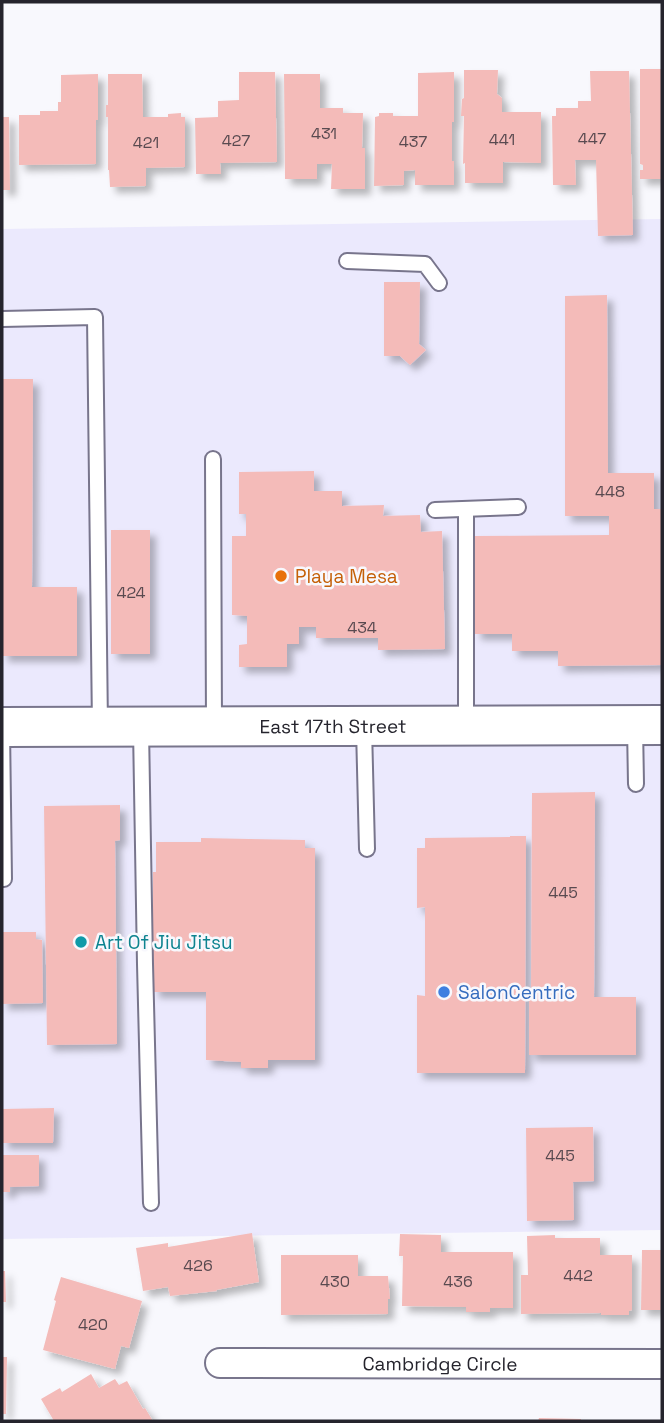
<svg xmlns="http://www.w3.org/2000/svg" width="664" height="1423" font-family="'Space Grotesk',sans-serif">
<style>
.built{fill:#ebe9fd}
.building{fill:#f4bbb9;filter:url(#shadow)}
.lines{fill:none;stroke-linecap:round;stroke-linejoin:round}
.service-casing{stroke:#78758c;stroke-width:18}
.minor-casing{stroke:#78758c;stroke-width:32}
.secondary-casing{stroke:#78758c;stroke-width:42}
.service{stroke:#fff;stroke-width:14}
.minor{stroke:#fff;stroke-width:28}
.secondary{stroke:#fff;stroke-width:38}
.food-dot{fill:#e8710a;stroke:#f8f8fd;stroke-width:2.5}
.culture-dot{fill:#0f9aa8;stroke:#f8f8fd;stroke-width:2.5}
.shop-dot{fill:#3f7fe0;stroke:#f8f8fd;stroke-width:2.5}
.labels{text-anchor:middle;stroke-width:5;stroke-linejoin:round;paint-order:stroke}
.number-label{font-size:16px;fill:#594a50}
.food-label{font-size:19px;fill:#c56008;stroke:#f8f8fd;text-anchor:start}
.street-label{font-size:19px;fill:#25242d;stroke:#f8f8fd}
.culture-label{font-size:19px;fill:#0d838f;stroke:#f8f8fd;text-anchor:start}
.shop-label{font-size:19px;fill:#366cbe;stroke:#f8f8fd;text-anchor:start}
</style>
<defs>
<filter id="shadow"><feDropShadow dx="6" dy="6" stdDeviation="3.5" flood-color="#0004"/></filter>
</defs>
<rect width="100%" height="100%" fill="#f8f8fd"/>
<path class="built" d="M662,219V1230L2,1239V229Z"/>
<g class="building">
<path d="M640,69H662V179H640V170H643V165L640,164Z"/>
<path d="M464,70H498L497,94L502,98V112H541V163L503,162V183H465V163L463,164L464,116H461L462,99L464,98Z"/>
<path d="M590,71H629L633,235L598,236L596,160H575L576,185H553L552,116H556V108H578V101H591Z"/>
<path d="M239,72H275L277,162L220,163L221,174H196L195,118L218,117V101L239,100Z"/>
<path d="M454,72V122H452V161H454V185H415V170L404,171V185L374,186L375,117L379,116V113H393V116H418V73Z"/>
<path d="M98,74V120H96V164L19,165V115H40V111H58V102H61V75Z"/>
<path d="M108,74H142L143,117H168V114L181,113V117H185V167L146,168V186L110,187L109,170H108V117H106V105H108Z"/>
<path d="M284,74H320V108H343V113H363L362,148H365V189H331L332,164H317V179H285Z"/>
<path d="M2,117H9L10,190H2Z"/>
<path d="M384,282H420L419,344L426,350L410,365L400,356H384Z"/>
<path d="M607,295L608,473H654V509H662V665L558,666V651H512V634H475V536L609,535V516H565V296Z"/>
<path d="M2,379H33L32,587H77V656H2Z"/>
<path d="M314,471V491H342V506L384,505L383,516L420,515L421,532L442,531L445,649L378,650V638H316V627H299V644H287V667H239V645L247,644V616L232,615V536H246V514H239V472Z"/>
<rect x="111" y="530" width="39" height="124"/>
<path d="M595,792L594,997H636V1055H529V991H531L532,793Z"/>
<path d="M120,805V840L115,841L117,1044L47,1045L44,806Z"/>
<path d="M510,836H526L525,1073H417V995L425,996V907L417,908V848H425V838L510,837Z"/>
<path d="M201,838L305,840V848H315V1060H268V1068H241V1062L206,1060V992H153V872H156V842H201Z"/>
<path d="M2,932H36V939L42,940L43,1003L2,1004Z"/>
<path d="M54,1108L53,1143H2V1109Z"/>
<path d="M593,1127L594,1181L573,1182L574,1220L527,1221L526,1128Z"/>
<path d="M2,1155H39V1186L10,1187V1192H2Z"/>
<path d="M252,1233L259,1282L216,1290L217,1291L170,1296L168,1287L143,1291L136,1248L168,1243V1247Z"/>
<path d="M400,1234L441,1235V1252H513V1308H490V1312H466V1307L402,1306L403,1256H399Z"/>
<path d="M555,1235V1238H600V1255H632V1310L629,1311V1315H601V1313L521,1314V1275H528L527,1236Z"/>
<path d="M642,1250H662V1310H641Z"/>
<path d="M281,1255H358V1276H388L390,1299H388V1314L281,1315Z"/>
<path d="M2,1271H5L6,1302H2Z"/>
<path d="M61,1277L142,1301L129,1348L121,1346L115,1369L43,1350L56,1301L54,1300Z"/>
<path d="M2,1357H7L6,1414H2Z"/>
<path d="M91,1374L99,1388L115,1379L119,1385L127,1381L143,1409L145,1408L153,1421H54L41,1399L60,1388L62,1392Z"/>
<path d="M539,1418L581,1419V1421H538Z"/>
</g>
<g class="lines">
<g class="service-casing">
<g id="service">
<path d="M347,261L425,264L439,283"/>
<path d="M2,319L95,317L100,726"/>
<path d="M213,459L214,726"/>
<path d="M466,509V724"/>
<path d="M435,510L518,507"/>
<path d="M635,726L636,784"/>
<path d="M364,728L367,849"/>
<path d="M141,729L145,964L151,1203"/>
<path d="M2,879H4L2,729"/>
</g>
</g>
<g class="minor-casing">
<g id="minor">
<path id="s1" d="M220,1363L662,1364"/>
</g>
</g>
<g class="secondary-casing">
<g id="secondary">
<path id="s2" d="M2,727L662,725"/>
</g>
</g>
<use href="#service" class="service"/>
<use href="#minor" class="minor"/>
<use href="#secondary" class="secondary"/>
</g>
<circle class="food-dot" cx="281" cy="576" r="7"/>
<circle class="culture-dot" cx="81" cy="942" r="7"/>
<circle class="shop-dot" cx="444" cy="992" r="7"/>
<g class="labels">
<g class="number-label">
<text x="324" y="139">431</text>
<text x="592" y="144">447</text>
<text x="502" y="145">441</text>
<text x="236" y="146">427</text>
<text x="413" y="147">437</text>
<text x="146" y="148">421</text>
<text x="610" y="497">448</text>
<text x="131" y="598">424</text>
<text x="362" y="633">434</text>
<text x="563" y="898">445</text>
<text x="560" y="1161">445</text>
<text x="198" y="1271">426</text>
<text x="578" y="1281">442</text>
<text x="335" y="1287">430</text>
<text x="458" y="1287">436</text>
<text x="93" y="1330">420</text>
</g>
<g class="food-label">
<text x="295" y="583">Playa Mesa</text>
</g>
<g class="street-label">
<text dy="7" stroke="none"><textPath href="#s2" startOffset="331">East 17th Street</textPath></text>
<text dy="7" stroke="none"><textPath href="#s1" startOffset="220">Cambridge Circle</textPath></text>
</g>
<g class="culture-label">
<text x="95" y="949">Art Of Jiu Jitsu</text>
</g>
<g class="shop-label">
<text x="458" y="999">SalonCentric</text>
</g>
</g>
<rect width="664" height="1423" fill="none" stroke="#25242d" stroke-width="7"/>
</svg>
